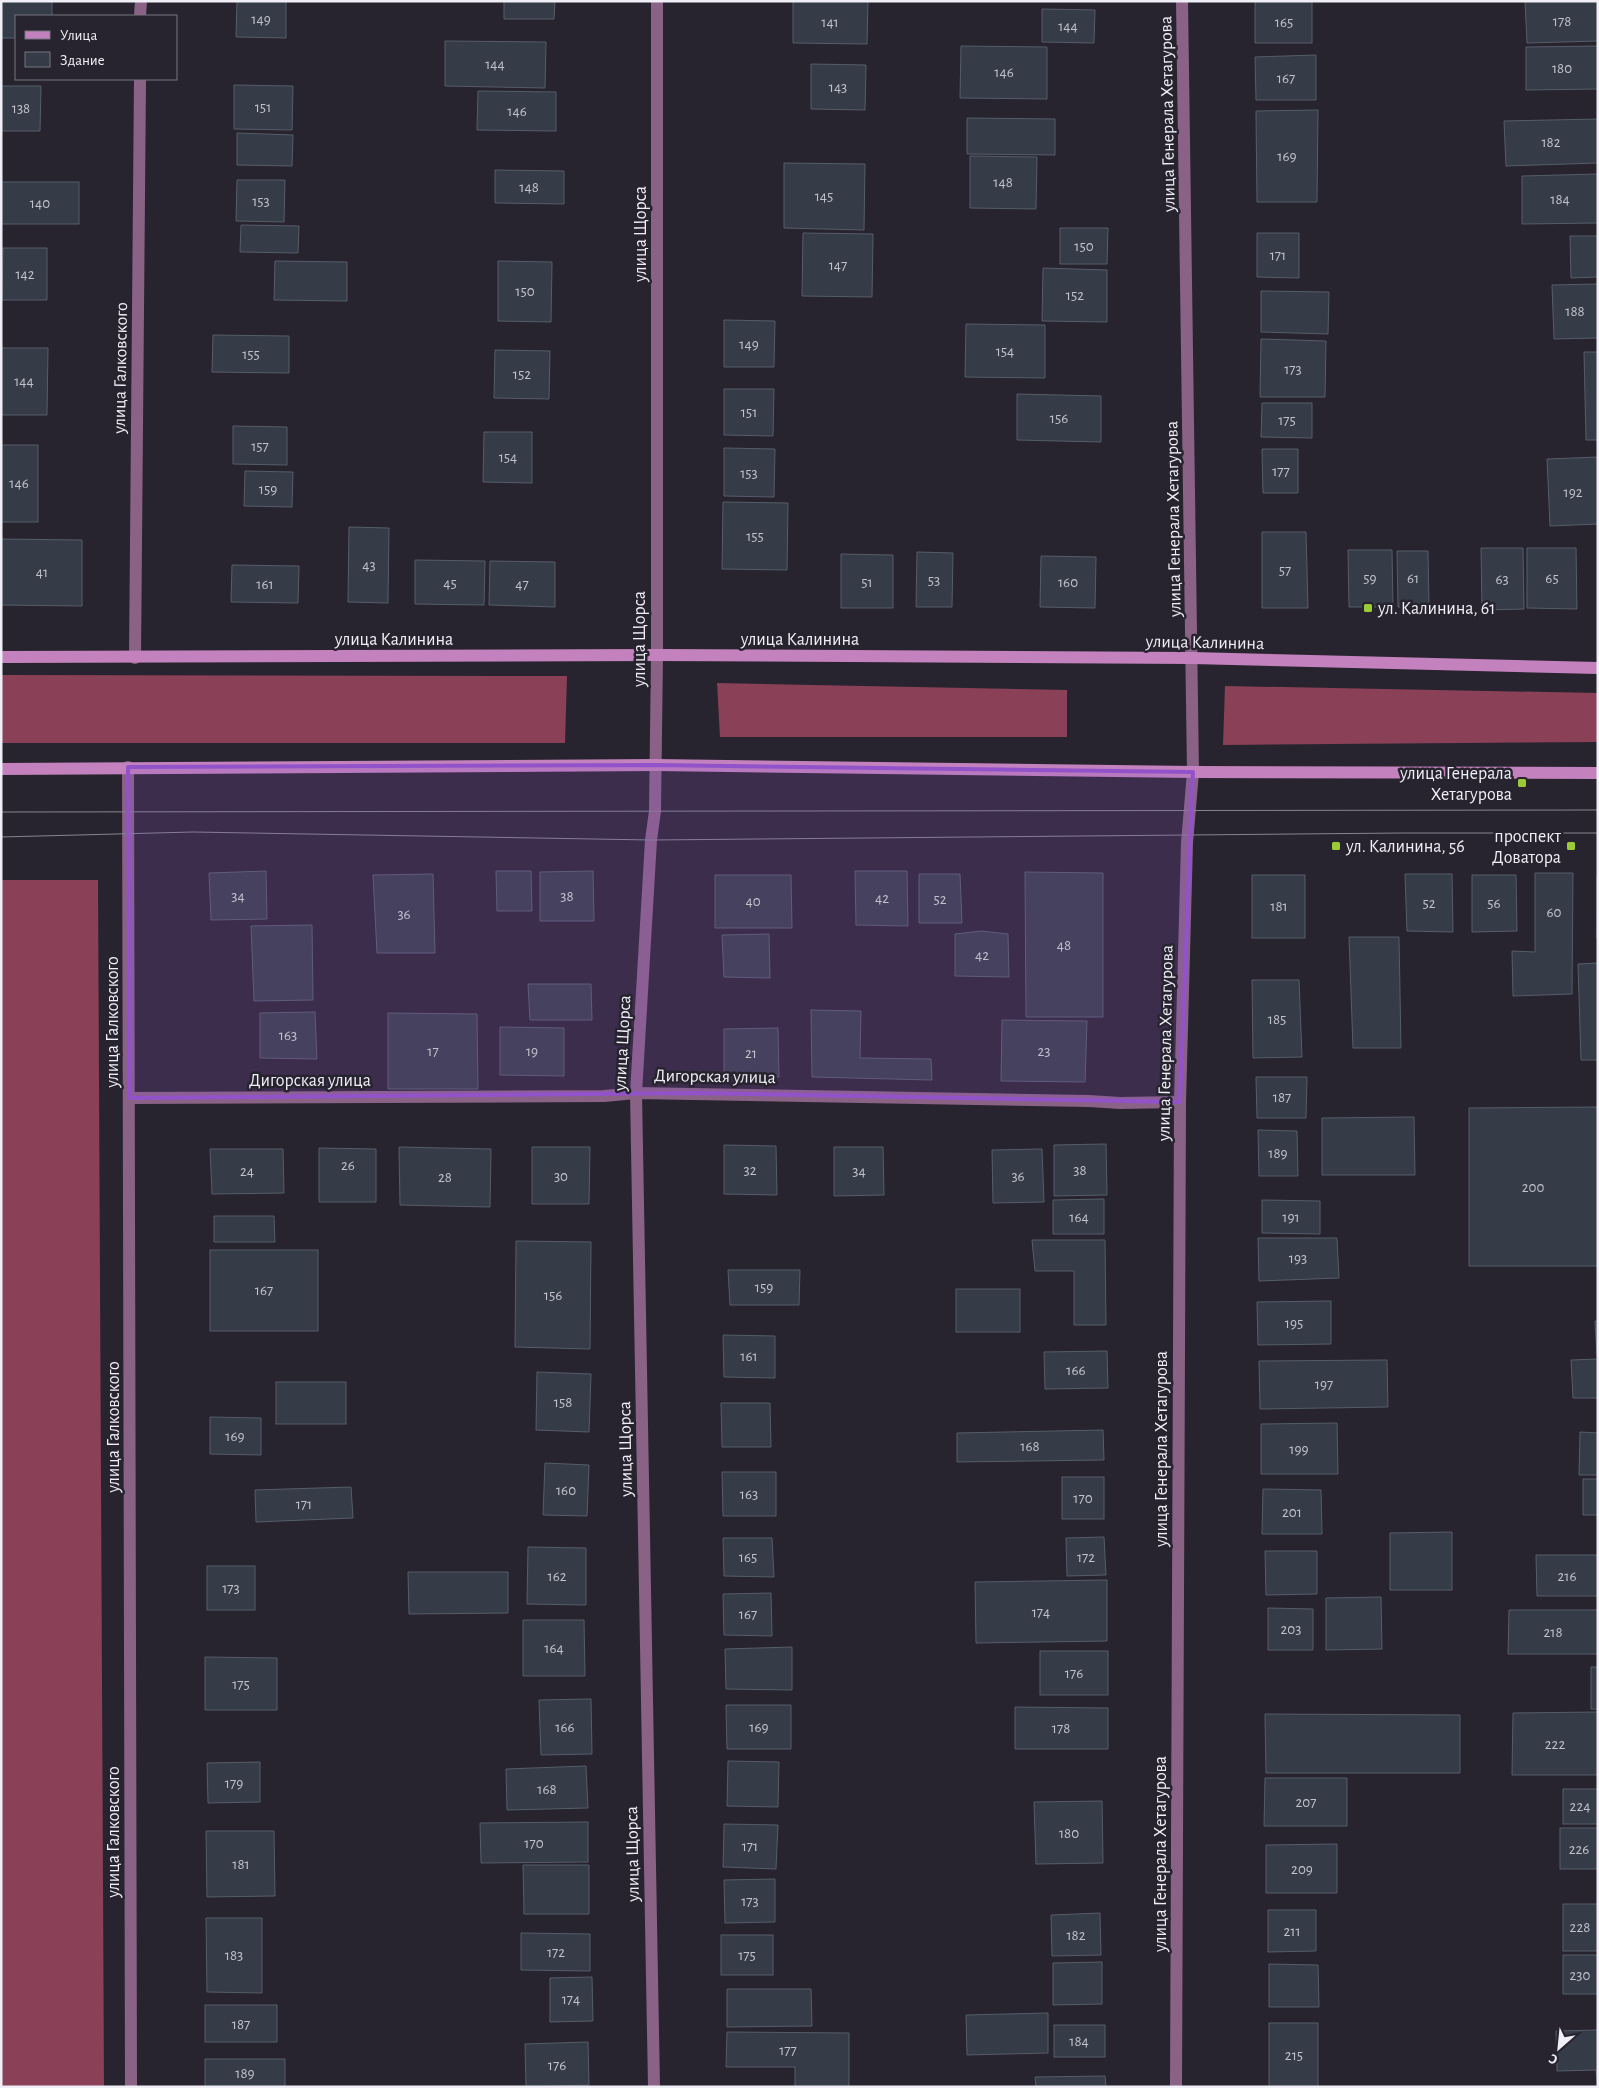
<svg xmlns="http://www.w3.org/2000/svg" width="1599" height="2088" font-family="'Alegreya Sans',sans-serif">
<style>
.forest{fill:#8a4056}
.building{fill:#353c47;stroke:#565d69}
.lines{fill:none;stroke-linecap:round;stroke-linejoin:round}
.minor{stroke:#8a6286;stroke-width:12}
.secondary{stroke:#c382bd;stroke-width:12}
.tram{stroke:#86848e;stroke-width:1}
.marked{fill:#9253ca;fill-opacity:0.2;stroke:#9253ca;stroke-width:4;stroke-linejoin:round}
.poi-dot{fill:#9acb34;stroke:#27242f;stroke-width:2}
.labels{text-anchor:middle;stroke-width:5;stroke-linejoin:round;paint-order:stroke}
.number-label{font-size:15px;fill:#c1c2cb}
.street-label{font-size:18px;fill:#f0eff7;stroke:#27242f}
.poi-label{font-size:18px;fill:#f0eff7;stroke:#27242f;text-anchor:start}
</style>
<rect width="100%" height="100%" fill="#27242f"/>
<g class="forest">
<path d="M1,675L567,676L565,743H1Z"/>
<path d="M717,683L1067,690V737H720Z"/>
<path d="M1225,686L1598,693V742L1223,745Z"/>
<path d="M1,880H98L104,2087H1Z"/>
</g>
<g class="building">
<path d="M1,1H52V16H16V38H1Z"/>
<path d="M237,1H286V38L236,37Z"/>
<path d="M504,1H555L554,19H504Z"/>
<path d="M793,1H868L867,44L793,43Z"/>
<rect x="1255" y="1" width="57" height="42"/>
<path d="M1525,1H1598V41L1527,43Z"/>
<path d="M1042,9L1095,10L1094,43L1042,42Z"/>
<path d="M445,41L546,42L545,88L445,86Z"/>
<path d="M961,46L1047,47V99L960,98Z"/>
<path d="M1598,46V89L1526,90V47Z"/>
<path d="M1316,55V100H1256L1255,57Z"/>
<path d="M811,64L866,65L865,110L811,109Z"/>
<path d="M234,85L293,86L292,130L234,129Z"/>
<path d="M1,86H41L40,131H1Z"/>
<path d="M478,91L556,92V131L477,130Z"/>
<path d="M1318,110L1317,202H1257L1256,111Z"/>
<path d="M967,118L1055,119V155L967,154Z"/>
<path d="M1598,119V163L1506,166L1504,121Z"/>
<path d="M237,133L293,135L292,166L237,165Z"/>
<path d="M970,156L1037,157L1036,209L970,208Z"/>
<path d="M784,163L865,164L864,230L784,228Z"/>
<path d="M495,170L564,171V204L495,203Z"/>
<path d="M1598,174V223L1522,224V176Z"/>
<path d="M237,180H285L284,222L236,221Z"/>
<rect x="1" y="182" width="78" height="42"/>
<path d="M241,225L299,226L298,253L240,252Z"/>
<path d="M1060,228H1108L1107,264H1060Z"/>
<path d="M803,233L873,234L872,297L802,296Z"/>
<path d="M1257,233H1299V278L1257,277Z"/>
<path d="M1570,236H1598V277L1571,278Z"/>
<path d="M3,248H47V300H2Z"/>
<path d="M275,261L347,262V301L274,300Z"/>
<path d="M498,261L552,262L551,322L498,321Z"/>
<path d="M1043,268L1107,270V322L1042,321Z"/>
<path d="M1598,284V338L1554,339L1552,285Z"/>
<path d="M1261,291L1329,292L1328,334L1261,332Z"/>
<path d="M724,320L775,321L774,367H724Z"/>
<path d="M966,324L1045,325V378L965,377Z"/>
<path d="M213,335L289,336V373L212,372Z"/>
<path d="M1261,339L1326,341L1325,397H1260Z"/>
<path d="M1,348H48L47,415H1Z"/>
<path d="M495,350L550,351L549,399L494,398Z"/>
<path d="M1584,352H1598V440H1586Z"/>
<path d="M724,389H774L773,436L724,435Z"/>
<path d="M1017,394L1101,396V442L1017,440Z"/>
<path d="M1262,403H1312V438L1261,437Z"/>
<path d="M233,426L287,427V465L233,464Z"/>
<path d="M484,432H532V483L483,482Z"/>
<rect x="1" y="445" width="37" height="77"/>
<path d="M724,448L775,449L774,497L724,496Z"/>
<path d="M1262,449H1298V493H1263Z"/>
<path d="M1598,457V524L1550,526L1547,459Z"/>
<path d="M245,471L293,472L292,507L244,506Z"/>
<path d="M723,502L788,503L787,570L722,569Z"/>
<path d="M349,527L389,528L388,603L348,602Z"/>
<path d="M1262,532H1306L1308,608H1262Z"/>
<path d="M1,539L82,540V606L1,605Z"/>
<path d="M1481,548H1523L1524,609L1482,610Z"/>
<path d="M1527,548H1576L1577,609L1527,608Z"/>
<path d="M1348,550H1392L1393,607H1349Z"/>
<path d="M1397,551H1428L1429,606L1398,607Z"/>
<path d="M917,552L953,553L952,607H916Z"/>
<path d="M841,554L893,555V608H841Z"/>
<path d="M1041,556L1096,557L1095,608L1040,607Z"/>
<path d="M415,560L485,561L484,605L415,604Z"/>
<path d="M490,561L555,562V607L489,605Z"/>
<path d="M232,565L299,566L298,603L231,602Z"/>
<path d="M266,871L267,919L211,920L209,873Z"/>
<path d="M496,871H531L532,911H497Z"/>
<path d="M593,871L594,921H540V872Z"/>
<path d="M855,871H907L908,926L856,925Z"/>
<path d="M1025,872L1103,873V1017H1026Z"/>
<path d="M1535,873H1573L1572,994L1513,996L1512,951L1535,952Z"/>
<path d="M433,874L435,953H377L373,875Z"/>
<path d="M919,874H960L962,923H919Z"/>
<path d="M1405,874H1452L1453,932L1407,931Z"/>
<path d="M715,875H791L792,928H715Z"/>
<rect x="1252" y="875" width="53" height="63"/>
<path d="M1472,875H1516L1517,931L1472,932Z"/>
<path d="M1597,876H1598L1597,939Z"/>
<path d="M312,925L313,1000L254,1001L251,926Z"/>
<path d="M981,931L1008,934L1009,977L955,976V934Z"/>
<path d="M769,934L770,978L724,977L722,935Z"/>
<path d="M1349,937H1399L1401,1048H1353Z"/>
<path d="M1598,963V1060H1581L1578,964Z"/>
<path d="M1252,980H1299L1302,1057L1253,1058Z"/>
<path d="M528,984H591L592,1020H530Z"/>
<path d="M811,1010L861,1011L860,1058L931,1059L932,1080L812,1077Z"/>
<path d="M315,1012L317,1059L260,1058V1013Z"/>
<path d="M388,1013L477,1014L478,1089H388Z"/>
<path d="M1002,1020L1087,1021L1085,1082L1001,1081Z"/>
<path d="M500,1027L564,1028V1076L500,1075Z"/>
<path d="M778,1028L779,1077H724V1029Z"/>
<path d="M1256,1077H1307L1306,1118H1257Z"/>
<path d="M1598,1107V1266H1469V1108Z"/>
<path d="M1414,1117L1415,1175H1322V1118Z"/>
<path d="M1258,1130L1297,1131L1298,1176H1259Z"/>
<path d="M1106,1144L1107,1195L1054,1196V1145Z"/>
<path d="M724,1145L776,1146L777,1195L724,1194Z"/>
<path d="M399,1147L491,1149L490,1207L400,1205Z"/>
<path d="M532,1147H590L589,1204H532Z"/>
<path d="M834,1147H883L884,1195L834,1196Z"/>
<path d="M319,1148L376,1149V1202H319Z"/>
<path d="M210,1149H283L284,1193L212,1194Z"/>
<path d="M1042,1149L1044,1202L993,1203L992,1150Z"/>
<path d="M1104,1199V1234H1053V1200Z"/>
<path d="M1262,1200L1320,1201V1234L1262,1233Z"/>
<path d="M214,1216H274L275,1242H214Z"/>
<path d="M1258,1238H1337L1339,1278L1259,1281Z"/>
<path d="M1032,1240H1105L1106,1325H1074V1271H1035Z"/>
<path d="M516,1241L591,1242L590,1349L515,1347Z"/>
<rect x="210" y="1250" width="108" height="81"/>
<path d="M728,1270H800L799,1305H730Z"/>
<rect x="956" y="1289" width="64" height="43"/>
<path d="M1331,1301V1344L1258,1345L1257,1302Z"/>
<path d="M1595,1321H1598V1356H1597Z"/>
<path d="M723,1335L775,1336V1378L724,1377Z"/>
<path d="M1107,1351L1108,1388L1045,1389L1044,1352Z"/>
<path d="M1598,1359V1398H1573L1571,1360Z"/>
<path d="M1387,1360L1388,1407L1260,1409L1259,1361Z"/>
<path d="M537,1372L591,1374L589,1432L536,1430Z"/>
<rect x="276" y="1382" width="70" height="42"/>
<path d="M721,1403H770L771,1447H722Z"/>
<path d="M210,1417L261,1418V1455L210,1454Z"/>
<path d="M1337,1423L1338,1474H1261V1424Z"/>
<path d="M1103,1430L1104,1460L957,1462V1433Z"/>
<path d="M1580,1432L1598,1433V1475H1579Z"/>
<path d="M545,1463L589,1465L587,1516L543,1515Z"/>
<path d="M722,1472H776V1516H723Z"/>
<rect x="1062" y="1477" width="42" height="42"/>
<rect x="1583" y="1479" width="15" height="36"/>
<path d="M351,1487L353,1518L256,1522L255,1490Z"/>
<path d="M1263,1489L1321,1490L1322,1534H1262Z"/>
<path d="M1452,1532V1590H1390V1533Z"/>
<path d="M1104,1537L1106,1575L1067,1576L1066,1538Z"/>
<path d="M723,1538H772L774,1577L724,1576Z"/>
<path d="M528,1547L586,1548V1605L527,1604Z"/>
<path d="M1265,1551H1317V1594L1266,1595Z"/>
<path d="M1536,1555H1598V1596H1537Z"/>
<rect x="207" y="1566" width="48" height="44"/>
<path d="M408,1572H508V1613L409,1614Z"/>
<path d="M1107,1580V1641L976,1643L975,1582Z"/>
<path d="M771,1593L772,1636L724,1635L723,1594Z"/>
<path d="M1381,1597L1382,1649L1326,1650V1598Z"/>
<path d="M1268,1608L1313,1609V1650H1268Z"/>
<path d="M1509,1610H1598V1654H1508Z"/>
<path d="M523,1620H584L585,1676H523Z"/>
<path d="M792,1647V1690L726,1689L725,1649Z"/>
<rect x="1040" y="1651" width="68" height="44"/>
<path d="M205,1657L277,1658V1710H205Z"/>
<rect x="1591" y="1667" width="7" height="42"/>
<path d="M591,1699L592,1754L541,1755L539,1700Z"/>
<path d="M726,1705H791V1749H727Z"/>
<path d="M1015,1707L1108,1708V1749H1015Z"/>
<path d="M1598,1712V1775H1512L1513,1713Z"/>
<path d="M1265,1714L1460,1715V1773H1266Z"/>
<path d="M728,1761L779,1762L778,1807L727,1806Z"/>
<path d="M260,1762V1802L208,1803L207,1763Z"/>
<path d="M586,1766L588,1808L507,1810L506,1769Z"/>
<path d="M1265,1778H1347V1826H1264Z"/>
<rect x="1563" y="1789" width="35" height="35"/>
<path d="M1102,1801L1103,1863L1036,1864L1034,1802Z"/>
<path d="M588,1822V1862L481,1863L480,1823Z"/>
<path d="M724,1824L778,1825L776,1869L723,1867Z"/>
<rect x="1560" y="1828" width="38" height="41"/>
<path d="M206,1831H274L275,1896L207,1897Z"/>
<path d="M1337,1844V1893H1266V1845Z"/>
<path d="M523,1865H589V1914H524Z"/>
<path d="M775,1879V1922L725,1923L724,1880Z"/>
<rect x="1563" y="1904" width="35" height="47"/>
<path d="M1268,1910H1316V1951L1268,1952Z"/>
<path d="M1100,1913L1101,1955L1052,1956L1051,1915Z"/>
<path d="M206,1918H262V1993L207,1992Z"/>
<path d="M521,1933L590,1934V1971L521,1970Z"/>
<rect x="721" y="1935" width="52" height="40"/>
<rect x="1563" y="1955" width="35" height="39"/>
<path d="M1102,1962V2004L1053,2005V1963Z"/>
<path d="M1269,1964L1318,1965L1319,2007H1269Z"/>
<path d="M592,1977L593,2021L550,2022V1978Z"/>
<path d="M727,1989H811L812,2026L727,2027Z"/>
<rect x="205" y="2005" width="72" height="37"/>
<path d="M1048,2013V2053L967,2055L966,2015Z"/>
<rect x="1269" y="2023" width="49" height="64"/>
<rect x="1054" y="2025" width="51" height="32"/>
<path d="M1598,2030V2087L1596,2070L1557,2071L1556,2031Z"/>
<path d="M727,2032L849,2033V2087H795V2067H726Z"/>
<path d="M588,2042L589,2085L526,2087L525,2044Z"/>
<rect x="205" y="2059" width="80" height="28"/>
<path d="M1105,2076L1106,2087H1036L1035,2077Z"/>
</g>
<g class="lines">
<g class="minor">
<path d="M140,16L141,1"/>
<path d="M135,658L140,79"/>
<path d="M128,767L131,2087"/>
<path d="M130,1098L604,1096L636,1093L1089,1101L1120,1103L1180,1102"/>
<path d="M654,2087L636,1093L651,840L655,811L657,655V1"/>
<path d="M1176,2087L1180,1102L1187,843L1193,772L1182,1"/>
</g>
<g class="secondary">
<path d="M1,657L657,655L1192,658L1598,668"/>
<path d="M1,769L656,765L1193,772L1598,773"/>
</g>
<g class="tram">
<path d="M1,812L1598,810"/>
<path d="M1,837L193,832L651,840L1403,833H1598"/>
</g>
</g>
<path class="marked" d="M656,765L1193,772L1180,1102L696,1093L130,1098L128,767Z"/>
<g class="poi-dot">
<rect x="1363" y="603" width="10" height="10" rx="2.5"/>
<rect x="1517" y="778" width="10" height="10" rx="2.5"/>
<rect x="1331" y="841" width="10" height="10" rx="2.5"/>
<rect x="1566" y="841" width="10" height="10" rx="2.5"/>
</g>
<g class="labels">
<g class="number-label">
<text x="261" y="24">149</text>
<text x="1562" y="26">178</text>
<text x="830" y="27">141</text>
<text x="1284" y="27">165</text>
<text x="1068" y="31">144</text>
<text x="495" y="69">144</text>
<text x="1562" y="73">180</text>
<text x="1004" y="77">146</text>
<text x="1286" y="83">167</text>
<text x="838" y="92">143</text>
<text x="263" y="112">151</text>
<text x="21" y="113">138</text>
<text x="517" y="116">146</text>
<text x="1551" y="147">182</text>
<text x="1287" y="161">169</text>
<text x="1003" y="187">148</text>
<text x="529" y="192">148</text>
<text x="824" y="201">145</text>
<text x="1560" y="204">184</text>
<text x="261" y="206">153</text>
<text x="40" y="208">140</text>
<text x="1084" y="251">150</text>
<text x="1278" y="260">171</text>
<text x="838" y="270">147</text>
<text x="25" y="279">142</text>
<text x="525" y="296">150</text>
<text x="1075" y="300">152</text>
<text x="1575" y="316">188</text>
<text x="749" y="349">149</text>
<text x="1005" y="356">154</text>
<text x="251" y="359">155</text>
<text x="1293" y="374">173</text>
<text x="522" y="379">152</text>
<text x="24" y="386">144</text>
<text x="749" y="417">151</text>
<text x="1059" y="423">156</text>
<text x="1287" y="425">175</text>
<text x="260" y="451">157</text>
<text x="508" y="462">154</text>
<text x="1281" y="476">177</text>
<text x="749" y="478">153</text>
<text x="19" y="488">146</text>
<text x="268" y="494">159</text>
<text x="1573" y="497">192</text>
<text x="755" y="541">155</text>
<text x="369" y="570">43</text>
<text x="1285" y="575">57</text>
<text x="42" y="577">41</text>
<text x="1370" y="583">59</text>
<text x="1413" y="583">61</text>
<text x="1552" y="583">65</text>
<text x="1502" y="584">63</text>
<text x="934" y="585">53</text>
<text x="867" y="587">51</text>
<text x="1068" y="587">160</text>
<text x="450" y="588">45</text>
<text x="265" y="589">161</text>
<text x="522" y="589">47</text>
<text x="238" y="901">34</text>
<text x="567" y="901">38</text>
<text x="882" y="903">42</text>
<text x="940" y="904">52</text>
<text x="753" y="906">40</text>
<text x="1429" y="908">52</text>
<text x="1494" y="908">56</text>
<text x="1279" y="911">181</text>
<text x="1554" y="917">60</text>
<text x="404" y="919">36</text>
<text x="1064" y="950">48</text>
<text x="982" y="960">42</text>
<text x="1277" y="1024">185</text>
<text x="288" y="1040">163</text>
<text x="433" y="1056">17</text>
<text x="532" y="1056">19</text>
<text x="1044" y="1056">23</text>
<text x="751" y="1058">21</text>
<text x="1282" y="1102">187</text>
<text x="1278" y="1158">189</text>
<text x="348" y="1170">26</text>
<text x="750" y="1175">32</text>
<text x="1080" y="1175">38</text>
<text x="247" y="1176">24</text>
<text x="859" y="1176">34</text>
<text x="561" y="1181">30</text>
<text x="1018" y="1181">36</text>
<text x="445" y="1182">28</text>
<text x="1533" y="1192">200</text>
<text x="1079" y="1222">164</text>
<text x="1291" y="1222">191</text>
<text x="1298" y="1263">193</text>
<text x="764" y="1292">159</text>
<text x="264" y="1295">167</text>
<text x="553" y="1300">156</text>
<text x="1294" y="1328">195</text>
<text x="749" y="1361">161</text>
<text x="1076" y="1375">166</text>
<text x="1324" y="1389">197</text>
<text x="563" y="1407">158</text>
<text x="235" y="1441">169</text>
<text x="1030" y="1451">168</text>
<text x="1299" y="1454">199</text>
<text x="566" y="1495">160</text>
<text x="749" y="1499">163</text>
<text x="1083" y="1503">170</text>
<text x="304" y="1509">171</text>
<text x="1292" y="1517">201</text>
<text x="748" y="1562">165</text>
<text x="1086" y="1562">172</text>
<text x="557" y="1581">162</text>
<text x="1567" y="1581">216</text>
<text x="231" y="1593">173</text>
<text x="1041" y="1617">174</text>
<text x="748" y="1619">167</text>
<text x="1291" y="1634">203</text>
<text x="1553" y="1637">218</text>
<text x="554" y="1653">164</text>
<text x="1074" y="1678">176</text>
<text x="241" y="1689">175</text>
<text x="565" y="1732">166</text>
<text x="759" y="1732">169</text>
<text x="1061" y="1733">178</text>
<text x="1555" y="1749">222</text>
<text x="234" y="1788">179</text>
<text x="547" y="1794">168</text>
<text x="1306" y="1807">207</text>
<text x="1580" y="1811">224</text>
<text x="1069" y="1838">180</text>
<text x="534" y="1848">170</text>
<text x="750" y="1851">171</text>
<text x="1579" y="1854">226</text>
<text x="241" y="1869">181</text>
<text x="1302" y="1874">209</text>
<text x="750" y="1906">173</text>
<text x="1580" y="1932">228</text>
<text x="1292" y="1936">211</text>
<text x="1076" y="1940">182</text>
<text x="556" y="1957">172</text>
<text x="234" y="1960">183</text>
<text x="747" y="1960">175</text>
<text x="1580" y="1980">230</text>
<text x="571" y="2004">174</text>
<text x="241" y="2029">187</text>
<text x="1079" y="2046">184</text>
<text x="788" y="2055">177</text>
<text x="1294" y="2060">215</text>
<text x="557" y="2070">176</text>
<text x="245" y="2078">189</text>
</g>
<g class="street-label">
<text transform="translate(1167 114) rotate(-91)" y="6">улица Генерала Хетагурова</text>
<text transform="translate(640 234) rotate(-90)" y="6">улица Щорса</text>
<text transform="translate(120 368) rotate(-89)" y="6">улица Галковского</text>
<text transform="translate(1173 519) rotate(-91)" y="6">улица Генерала Хетагурова</text>
<text x="394" y="645">улица Калинина</text>
<text transform="translate(639 639) rotate(-90)" y="6">улица Щорса</text>
<text x="800" y="645">улица Калинина</text>
<text transform="translate(1205 642) rotate(1)" y="6">улица Калинина</text>
<text transform="translate(112 1022) rotate(-90)" y="6">улица Галковского</text>
<text transform="translate(622 1043) rotate(-87)" y="6">улица Щорса</text>
<text transform="translate(1165 1043) rotate(-89)" y="6">улица Генерала Хетагурова</text>
<text transform="translate(715 1076) rotate(1)" y="6">Дигорская улица</text>
<text x="310" y="1086">Дигорская улица</text>
<text transform="translate(113 1427) rotate(-90)" y="6">улица Галковского</text>
<text transform="translate(625 1449) rotate(-91)" y="6">улица Щорса</text>
<text transform="translate(1161 1449) rotate(-90)" y="6">улица Генерала Хетагурова</text>
<text transform="translate(113 1832) rotate(-90)" y="6">улица Галковского</text>
<text transform="translate(632 1854) rotate(-91)" y="6">улица Щорса</text>
<text transform="translate(1160 1854) rotate(-90)" y="6">улица Генерала Хетагурова</text>
</g>
<g class="poi-label">
<text x="1378" y="614">ул. Калинина, 61</text>
<text x="1512" y="779" text-anchor="end">улица Генерала<tspan x="1512" dy="21">Хетагурова</tspan></text>
<text x="1561" y="842" text-anchor="end">проспект<tspan x="1561" dy="21">Доватора</tspan></text>
<text x="1346" y="852">ул. Калинина, 56</text>
</g>
</g>
<rect width="1599" height="2088" fill="none" stroke="#f0eff7" stroke-width="5"/>
<rect x="15" y="15" width="162" height="65" fill="#27242f" stroke="#77757f"/>
<rect x="25" y="31" width="25" height="8" fill="#c382bd" stroke="#77757f"/>
<text x="60" y="40" font-size="15" fill="#f0eff7">Улица</text>
<rect x="25" y="52" width="25" height="15" fill="#353c47" stroke="#77757f"/>
<text x="60" y="65" font-size="15" fill="#f0eff7">Здание</text>
<g transform="translate(1559 2048) rotate(207)" stroke="#27242f" stroke-width="4" paint-order="stroke">
<path d="M0-4L9 19L0 12L-9 19Z" fill="#f0eff7"/>
<text y="-8" font-size="14" font-weight="bold" text-anchor="middle" fill="#f0eff7">С</text>
</g>
</svg>
